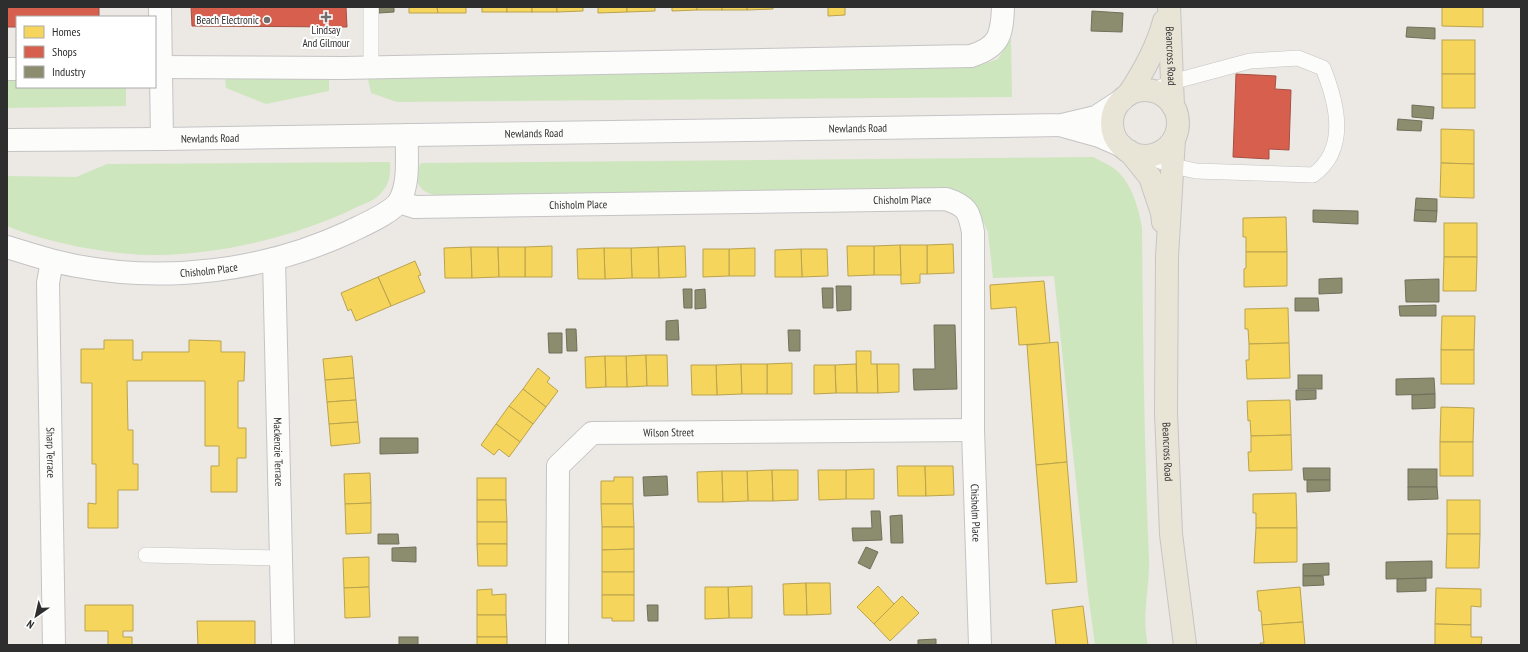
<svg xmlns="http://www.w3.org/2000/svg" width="1528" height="652" font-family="'PT Sans Narrow',sans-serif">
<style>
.green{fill:#cee6be}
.homes{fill:#f6d55c;stroke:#baa34e}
.shops{fill:#d6604d;stroke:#a45144}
.industry{fill:#8c8c6e;stroke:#70705b}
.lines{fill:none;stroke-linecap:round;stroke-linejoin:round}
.lane-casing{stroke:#c5c4c5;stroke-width:16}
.street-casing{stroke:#c5c4c5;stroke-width:24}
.secondary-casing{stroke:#c5c4c5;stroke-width:24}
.primary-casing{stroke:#c6c5c4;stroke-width:24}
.lane{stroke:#fcfcfb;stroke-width:15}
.street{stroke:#fcfcfb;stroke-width:22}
.secondary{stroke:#fcfcfb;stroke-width:22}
.primary{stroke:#e8e4d6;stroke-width:22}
.poi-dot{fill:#706f6e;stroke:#fff;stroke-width:1.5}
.labels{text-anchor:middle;stroke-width:4;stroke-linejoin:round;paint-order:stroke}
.poi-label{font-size:11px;fill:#2e2e2e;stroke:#fff;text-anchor:end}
.street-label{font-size:11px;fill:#2e2e2e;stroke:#fff}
</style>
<rect width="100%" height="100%" fill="#ece8e4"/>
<g class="green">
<path d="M1011,38L1012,97L397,102L371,93L368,79L974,67L998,59Z"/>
<path d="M225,76L329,77V91L266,104L226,88Z"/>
<path d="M7,80H17V87H126V106L7,108Z"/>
<path d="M1093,157C1100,161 1108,164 1115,169C1132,183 1138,207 1142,227C1143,338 1144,448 1149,558C1150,587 1141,617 1148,645H1095L1088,593L1054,276L993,278L988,232L974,204L958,195L932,188L436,195C418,193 412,178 421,163Z"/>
<path d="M390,162C391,176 389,187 377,197C371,202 360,205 353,209C292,238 214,256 147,255C107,254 44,242 7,226V176L76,177L107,164Z"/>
</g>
<g class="homes">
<path d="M409,7H437L438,13H409Z"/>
<path d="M437,7H466V13H438Z"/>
<rect x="482" y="7" width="25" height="5"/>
<rect x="507" y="7" width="25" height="5"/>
<rect x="532" y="7" width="25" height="5"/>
<path d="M557,7H583V11L557,12Z"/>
<path d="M598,7H627V12L598,13Z"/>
<path d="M627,7H655V11L627,12Z"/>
<path d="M672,7H697V10L672,11Z"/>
<rect x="697" y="7" width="25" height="3"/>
<rect x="722" y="7" width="25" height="3"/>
<path d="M747,7H773V9L747,10Z"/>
<path d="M828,7H845V15L828,16Z"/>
<path d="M1442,7H1483V27L1442,26Z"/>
<rect x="1442" y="40" width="33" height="34"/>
<rect x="1442" y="74" width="33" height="34"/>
<path d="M1441,129L1474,130V164L1441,163Z"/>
<path d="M1441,163L1474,164V198L1440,197Z"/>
<path d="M1286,217L1287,252H1246V237H1243V218Z"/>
<rect x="1444" y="223" width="33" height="34"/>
<path d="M953,244L954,273L927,274V245Z"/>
<path d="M900,245H927V274H920V283L901,284Z"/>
<path d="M900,245L901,275H874V246Z"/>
<path d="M552,246V277H525V247Z"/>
<path d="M685,246L686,277L659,278L658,247Z"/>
<path d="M847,246H874V275L848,276Z"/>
<path d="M471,247L472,278H445L444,248Z"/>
<path d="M471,247H498L499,277L472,278Z"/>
<path d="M498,247H525V277H499Z"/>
<path d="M658,247L659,278H632L631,248Z"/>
<path d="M604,248H631L632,278L605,279Z"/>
<path d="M604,248L605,279H578L577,249Z"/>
<path d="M755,248V276H729V249Z"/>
<path d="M703,249H729V276L703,277Z"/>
<path d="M801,249H827L828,276L802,277Z"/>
<path d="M801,249L802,277H775V250Z"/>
<path d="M1246,252H1287V286L1244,287V269L1246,268Z"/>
<path d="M1444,257H1477L1476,291H1443Z"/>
<path d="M415,261L421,275L418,276L425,292L391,306L378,277Z"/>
<path d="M378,277L391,306L356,321L351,309L348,311L341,293Z"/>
<path d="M1044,281L1050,343L1019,345L1016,307L991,309L990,285Z"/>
<path d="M1288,308L1289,343L1249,344L1248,329H1245V309Z"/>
<path d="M1442,316H1475L1474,350H1441Z"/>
<path d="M104,340H133V360H142V352H189V340L221,341V352H245L244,381H238V428H246V458H237V492H211V466H219V446H205V381H127L128,430H133V464H138V490H118V528H88V503L96,504V464H92V383H81V349H104Z"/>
<path d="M1058,342L1067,462L1036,465L1027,345Z"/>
<path d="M1289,343L1290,378L1247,379L1246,360H1249V344Z"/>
<rect x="1441" y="350" width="33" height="34"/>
<path d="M856,351H871V364H877L878,393H857Z"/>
<path d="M646,355L647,386L627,387L626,356Z"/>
<path d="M646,355H667L668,386H647Z"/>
<path d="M352,356L354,378L325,380L323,359Z"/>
<path d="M605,356L606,387L586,388L585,357Z"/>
<path d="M605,356H626L627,387H606Z"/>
<path d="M792,363V394H767V364Z"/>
<path d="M741,364L742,394L717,395L716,365Z"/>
<path d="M741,364H767V394H742Z"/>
<path d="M856,364L857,393H836L835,365Z"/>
<path d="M877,364H899V392L878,393Z"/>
<path d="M691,365H716L717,395H692Z"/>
<path d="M814,365H835L836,393L814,394Z"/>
<path d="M538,368L550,378L547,382L558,391L546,407L523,389Z"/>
<path d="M354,378L356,400L327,402L325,380Z"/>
<path d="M523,389L546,407L533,424L509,406Z"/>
<path d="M356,400L358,422L329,424L327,402Z"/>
<path d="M1290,400L1291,435L1251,436L1250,420L1248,421L1247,401Z"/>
<path d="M509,406L533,424L520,442L496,424Z"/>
<path d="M1441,407L1474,408L1473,442H1440Z"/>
<path d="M358,422L360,443L331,446L329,424Z"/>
<path d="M496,424L520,442L509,457L499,449L494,455L481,445Z"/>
<path d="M1291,435L1292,470L1249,471L1248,452H1251V436Z"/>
<rect x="1440" y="442" width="33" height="34"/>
<path d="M1067,462L1077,582L1046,584L1036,465Z"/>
<path d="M897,466H925L926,496H898Z"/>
<path d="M925,466H953L954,495L926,496Z"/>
<path d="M874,469V499H846V470Z"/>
<path d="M772,470L773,501H748L747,471Z"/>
<path d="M772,470H798V500L773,501Z"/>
<path d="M818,470H846V499L819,500Z"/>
<path d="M722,471L723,502H698L697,472Z"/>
<path d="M722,471H747L748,501L723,502Z"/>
<path d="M370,473L371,503L345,504L344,474Z"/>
<path d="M614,477H633V504H601V481H614Z"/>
<rect x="477" y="478" width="29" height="22"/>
<path d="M1296,493L1297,528H1256V513H1253V494Z"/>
<path d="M477,500H506L507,522H477Z"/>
<rect x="1447" y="500" width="33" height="34"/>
<path d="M371,503V533L346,534L345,504Z"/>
<path d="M601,504H633L634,527H602Z"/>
<rect x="477" y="522" width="30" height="22"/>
<path d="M602,527H634V549L602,550Z"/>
<path d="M1256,528H1297V562L1254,563Z"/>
<path d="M1447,534H1480L1479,568H1446Z"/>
<path d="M477,544H507V566H478Z"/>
<path d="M634,549V572H602V550Z"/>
<path d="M369,557V587L344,588L343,558Z"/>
<rect x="602" y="572" width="32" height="23"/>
<path d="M806,583L807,615H784L783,584Z"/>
<path d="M806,583H830L831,614L807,615Z"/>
<path d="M752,586V618H729L728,587Z"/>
<path d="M878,586L894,604L874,624L857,607Z"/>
<path d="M369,587L370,617L345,618L344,588Z"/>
<path d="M705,587H728L729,618L705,619Z"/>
<path d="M1300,587L1303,622L1262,625L1261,611H1259L1257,591Z"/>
<path d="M1436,588L1481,589V607L1471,606V625L1435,624Z"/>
<path d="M492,589V595L506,594V615H477V590Z"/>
<path d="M602,595H634V621H612V618H602Z"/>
<path d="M902,596L919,613L890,641L874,624Z"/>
<path d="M85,605H133V631H123V637H132V645H108V631H85Z"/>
<path d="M1083,606L1088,645H1056L1052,610Z"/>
<path d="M477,615H506L507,637H477Z"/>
<path d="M197,621H255V645H198Z"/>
<path d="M1303,622L1305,645H1261L1260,643H1264L1262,625Z"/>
<path d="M1435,624L1471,625V637H1482L1481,645H1435Z"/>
<rect x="477" y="637" width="30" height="8"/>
</g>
<g class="shops">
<path d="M7,7H99V17H17V27H7Z"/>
<path d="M191,7H346L347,27L192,26Z"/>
<path d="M1236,74L1276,76L1275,89L1291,90L1289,150L1269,149V159L1233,157Z"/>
</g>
<g class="industry">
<path d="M379,7H394V12L379,13Z"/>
<path d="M1092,11L1123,13L1122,32L1091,31Z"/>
<path d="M1407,27L1435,28V39L1406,37Z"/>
<path d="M1412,105L1434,107L1433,119L1412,117Z"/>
<path d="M1398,119L1422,121L1421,131L1397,130Z"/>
<path d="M1416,198L1437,199V211L1415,210Z"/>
<path d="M1313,210L1358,211V224L1313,222Z"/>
<path d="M1415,210L1437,211L1436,222L1414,221Z"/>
<path d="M1342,278V293L1319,294V279Z"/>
<path d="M1439,279V302H1406L1405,280Z"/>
<path d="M836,286H851V310L837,311Z"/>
<path d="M822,288H833V308H823Z"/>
<path d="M683,289H692V308H684Z"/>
<path d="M705,289L706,308L695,309V290Z"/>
<path d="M1295,298H1318L1319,311H1295Z"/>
<path d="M1436,305V316H1400L1399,306Z"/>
<path d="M678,320L679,340H666V321Z"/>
<path d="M934,325H955L957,389L914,390L913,369H935Z"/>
<path d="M566,329H576L577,351H567Z"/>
<path d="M788,330H800V351H789Z"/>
<path d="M548,333H562V353H549Z"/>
<rect x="1298" y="375" width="24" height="14"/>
<path d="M1434,378L1435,394L1396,395V379Z"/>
<path d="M1296,390H1316V399L1296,400Z"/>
<path d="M1435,394V408L1412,409V395Z"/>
<path d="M380,438H418V453L380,454Z"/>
<path d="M1303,468H1330V480H1304Z"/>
<rect x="1408" y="469" width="29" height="18"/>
<path d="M667,476L668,495L644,496L643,477Z"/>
<path d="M1307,480H1330V491L1307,492Z"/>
<path d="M1408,487H1437L1438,499L1408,500Z"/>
<path d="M871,511H880L882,540L853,541L852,528H872Z"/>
<path d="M902,515L903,543H891L890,516Z"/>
<path d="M378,534H398L399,544H378Z"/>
<path d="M416,547V562L392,561V548Z"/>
<path d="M866,547L878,552L870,569L858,563Z"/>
<path d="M1432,561V578L1386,579V562Z"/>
<path d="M1329,563V575L1303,576V564Z"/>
<path d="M1303,576H1323L1324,585L1303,586Z"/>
<path d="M1426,578V591L1397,592V579Z"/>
<path d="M647,605H658V621H648Z"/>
<rect x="399" y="637" width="19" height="8"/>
<path d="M936,639V645H918V640Z"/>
</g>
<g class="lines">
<g class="lane-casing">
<g id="lane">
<path d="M371,7V67"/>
<path d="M1145,155L1173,166L1196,171L1313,175C1349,149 1337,103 1323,68L1298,58L1250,61L1172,82L1153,91"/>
<path d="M146,555L281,558"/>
</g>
</g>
<g class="street-casing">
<g id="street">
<path d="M160,7L162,139"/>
<path d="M155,67L343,68L971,56C999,47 1002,36 1003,7"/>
<path d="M7,69H17"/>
<path id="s1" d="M399,202L415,207L946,199C967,206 969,211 973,232V430L980,645"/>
<path id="s2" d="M7,247C30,254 53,262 77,266C167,283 265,271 349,232C361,226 394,212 400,200C410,181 406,156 407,135"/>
<path id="s3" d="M274,259L283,645"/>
<path id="s4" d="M52,261L48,283L54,645"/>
<path id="s5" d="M557,645L558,466L592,433L973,430"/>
</g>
</g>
<g class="secondary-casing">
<g id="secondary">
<path d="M1063,126L1099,136L1122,146"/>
<path id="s6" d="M7,140L162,139L1062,125L1096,117L1122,100"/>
</g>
</g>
<g class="primary-casing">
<g id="primary">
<path id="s7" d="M1169,7L1173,106"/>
<circle cx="1145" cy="123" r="33"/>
<path d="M1128,95C1144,71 1157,48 1164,21"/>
<path id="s8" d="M1174,139L1167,257L1166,413L1171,534L1185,645"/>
<path d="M1129,151L1150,177L1162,213L1163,222"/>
</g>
</g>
<use href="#lane" class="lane"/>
<use href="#street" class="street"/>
<use href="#secondary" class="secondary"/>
<use href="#primary" class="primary"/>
</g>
<g class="poi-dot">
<path d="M324 11h4v4h4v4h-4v4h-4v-4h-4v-4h4z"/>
<circle cx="267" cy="20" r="4"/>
</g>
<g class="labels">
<g class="poi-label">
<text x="259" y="24">Beach Electronic</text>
<text x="326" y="34" text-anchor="middle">Lindsay<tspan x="326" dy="13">And Gilmour</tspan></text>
</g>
<g class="street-label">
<text dy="4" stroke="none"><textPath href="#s7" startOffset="49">Beancross Road</textPath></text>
<text dy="4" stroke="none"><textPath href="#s6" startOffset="851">Newlands Road</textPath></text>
<text dy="4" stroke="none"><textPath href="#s6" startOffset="527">Newlands Road</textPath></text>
<text dy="4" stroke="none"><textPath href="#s6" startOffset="203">Newlands Road</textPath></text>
<text dy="4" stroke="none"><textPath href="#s1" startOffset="504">Chisholm Place</textPath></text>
<text dy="4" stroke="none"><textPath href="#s1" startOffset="180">Chisholm Place</textPath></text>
<text dy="4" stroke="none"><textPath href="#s2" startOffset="205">Chisholm Place</textPath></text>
<text dy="4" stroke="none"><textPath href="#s5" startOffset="303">Wilson Street</textPath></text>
<text dy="4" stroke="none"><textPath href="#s3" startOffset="193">Mackenzie Terrace</textPath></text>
<text dy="4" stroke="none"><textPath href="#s8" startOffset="313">Beancross Road</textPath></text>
<text dy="4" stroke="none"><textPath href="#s4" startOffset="192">Sharp Terrace</textPath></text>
<text dy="4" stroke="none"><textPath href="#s1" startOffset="875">Chisholm Place</textPath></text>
</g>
</g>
<rect width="1528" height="652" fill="none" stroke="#2e2e2e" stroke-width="16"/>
<rect x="16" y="16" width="140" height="72" fill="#ffffff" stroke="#ababab"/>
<rect x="24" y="26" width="20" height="12" fill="#f6d55c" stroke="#ababab"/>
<text x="52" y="36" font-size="12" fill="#2e2e2e">Homes</text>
<rect x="24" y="46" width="20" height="12" fill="#d6604d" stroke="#ababab"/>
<text x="52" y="56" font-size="12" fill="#2e2e2e">Shops</text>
<rect x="24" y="66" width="20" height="12" fill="#8c8c6e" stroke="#ababab"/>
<text x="52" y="76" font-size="12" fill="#2e2e2e">Industry</text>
<g transform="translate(36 616) rotate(214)" stroke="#ffffff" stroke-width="3" paint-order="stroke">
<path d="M0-3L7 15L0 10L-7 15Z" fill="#2e2e2e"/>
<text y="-6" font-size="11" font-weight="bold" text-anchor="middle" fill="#2e2e2e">N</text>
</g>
</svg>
